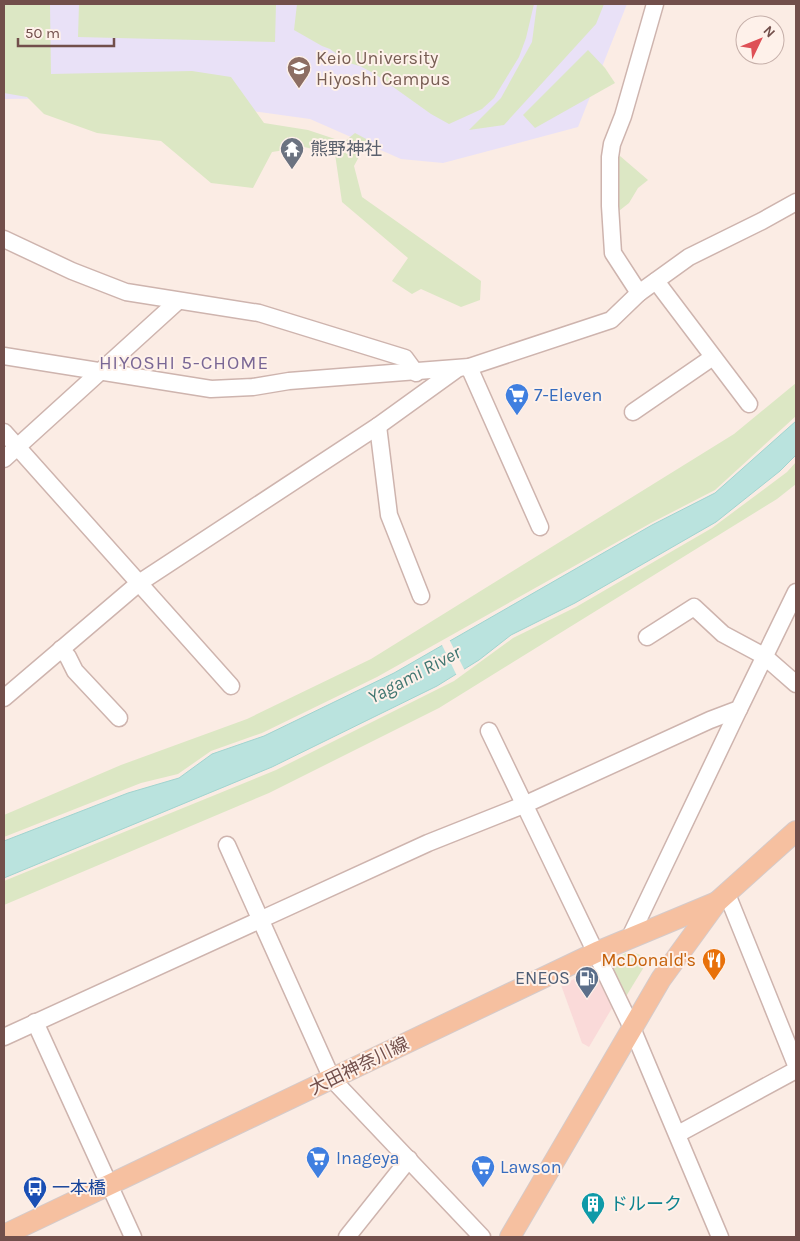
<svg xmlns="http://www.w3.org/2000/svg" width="800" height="1241" font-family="Karla,'Noto Sans JP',sans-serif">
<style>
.commercial{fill:#fadad9}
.education{fill:#e9e1f7}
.green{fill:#dce7c4}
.water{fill:#bae3de;stroke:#a1d4cf}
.pier{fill:#fbece4}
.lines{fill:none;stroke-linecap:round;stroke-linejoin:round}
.minor-casing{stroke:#ceb4ae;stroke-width:19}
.major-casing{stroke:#d5cac9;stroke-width:22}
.minor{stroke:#fff;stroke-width:16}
.major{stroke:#f6c0a0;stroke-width:20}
.labels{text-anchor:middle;stroke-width:4;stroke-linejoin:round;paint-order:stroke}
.education-label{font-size:18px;fill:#785e54;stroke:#fef1ea;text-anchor:start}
.worship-label{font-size:18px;fill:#5b616d;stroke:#fef1ea;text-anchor:start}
.shop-label{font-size:18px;fill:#366cbe;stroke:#fef1ea;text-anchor:start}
.food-label{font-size:18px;fill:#c56008;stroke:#fef1ea;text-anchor:end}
.service-label{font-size:18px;fill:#4e5e75;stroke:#fef1ea;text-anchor:end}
.street-label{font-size:18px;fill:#724f4b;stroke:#fef1ea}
.transit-label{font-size:18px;fill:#164399;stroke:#fef1ea;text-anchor:start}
.culture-label{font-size:18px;fill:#0d838f;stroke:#fef1ea;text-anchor:start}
.neighbourhood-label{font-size:19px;letter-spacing:1px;fill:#796795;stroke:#fef1ea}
.water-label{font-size:19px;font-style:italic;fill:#407671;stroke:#fef1ea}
</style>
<rect width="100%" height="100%" fill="#fbece4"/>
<path class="commercial" d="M594,970L612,1008L589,1047L582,1043L561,985Z"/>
<path class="education" d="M4,4H627L578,127L443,163L401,159L310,119L152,97L4,99Z"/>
<g class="green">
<path d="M4,4H50L51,74L192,71L231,77L264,123L308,130L344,142L355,133L368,140L354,166L362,197L481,281L480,300L461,307L421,289L412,294L392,281L408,258L342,202L335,154L304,147L272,152L253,188L211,183L161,141L97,133L44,114L27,97L4,93Z"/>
<path d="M79,4H276L275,42L78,37Z"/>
<path d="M297,4H534L526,38L519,57L494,98L482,109L449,124L431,114L375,74L360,66L349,63L330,49L322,46L294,30Z"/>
<path d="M537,4H604L596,24L504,125L469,130L501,98L532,42Z"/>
<path d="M588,50L605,68L615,83L535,128L523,115Z"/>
<path d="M620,156L648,180L638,188L629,203L615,214L613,160Z"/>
<path d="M796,383V416L715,490L651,523L377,677L262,733L211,751L178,774L141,783L4,837V815L121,765L247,719L371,659L734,434Z"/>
<path d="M796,462V484L777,499L439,708L269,793L4,905V881L276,770L454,681L513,638L576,607L712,528L787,472Z"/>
<path d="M633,952L645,957L647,962L625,998L608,962L626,953Z"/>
</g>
<path class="water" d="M796,421V455L780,471L716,522L575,603L511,635L479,660L437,686L272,767L4,878V841L128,793L179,778L212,754L264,736L394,673L652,525L715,493Z"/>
<path class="pier" d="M449,639L465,671L457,676L441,643Z"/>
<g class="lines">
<g class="minor-casing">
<g id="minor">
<path d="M4,239L72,271L126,292L259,313L405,358L416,373"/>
<path d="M656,281L749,404"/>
<path d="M639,293L613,253L610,206V157L612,144L623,116L655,4"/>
<path d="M4,356L211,389L253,387L289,381L469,367L611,320L639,293L689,257L762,221L796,202"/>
<path d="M469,367L540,527"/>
<path d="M633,412L713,357"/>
<path d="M378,426L389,515L421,596"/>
<path d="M4,432L231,686"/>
<path d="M4,459L178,301"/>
<path d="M647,637L694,607L723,634L764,656L796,684"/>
<path d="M61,649L68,657L75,671L119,718"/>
<path d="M4,698L139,583L378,426L457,369"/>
<path d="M489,731L632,1028L720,1237"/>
<path d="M227,845L332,1079L482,1237"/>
<path d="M727,894L796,1065"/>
<path d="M630,937L739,709"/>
<path d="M35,1022L133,1237"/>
<path d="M4,1037L428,843L526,804L710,720L739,709L796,592"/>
<path d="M678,1134L796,1070"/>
<path d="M347,1237L409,1159"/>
</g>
</g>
<g class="major-casing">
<g id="major">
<path d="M4,1235L597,952L717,902"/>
<path d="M510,1237L661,979L717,902L796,831"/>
</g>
</g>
<use href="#minor" class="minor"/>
<use href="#major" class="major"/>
</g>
<defs>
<g id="university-pin" transform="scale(1.25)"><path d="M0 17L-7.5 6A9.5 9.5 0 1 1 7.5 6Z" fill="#8d6e63" stroke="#fef1ea"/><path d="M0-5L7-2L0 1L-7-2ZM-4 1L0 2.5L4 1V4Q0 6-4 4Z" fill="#fff"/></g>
<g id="temple-pin" transform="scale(1.25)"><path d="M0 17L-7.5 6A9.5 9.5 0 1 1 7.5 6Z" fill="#6b7280" stroke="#fef1ea"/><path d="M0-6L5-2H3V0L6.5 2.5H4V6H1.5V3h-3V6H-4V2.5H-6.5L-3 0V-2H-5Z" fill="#fff"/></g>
<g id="supermarket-pin" transform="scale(1.25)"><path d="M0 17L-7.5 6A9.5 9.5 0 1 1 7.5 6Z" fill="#3f7fe0" stroke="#fef1ea"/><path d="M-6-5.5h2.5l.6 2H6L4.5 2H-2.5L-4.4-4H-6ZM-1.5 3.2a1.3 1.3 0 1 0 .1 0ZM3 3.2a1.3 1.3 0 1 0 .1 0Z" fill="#fff"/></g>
<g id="restaurant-pin" transform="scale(1.25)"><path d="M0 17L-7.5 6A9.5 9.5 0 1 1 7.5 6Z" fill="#e8710a" stroke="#fef1ea"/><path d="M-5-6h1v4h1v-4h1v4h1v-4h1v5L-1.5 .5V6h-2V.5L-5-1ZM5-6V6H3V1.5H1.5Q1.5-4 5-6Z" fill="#fff"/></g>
<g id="fuel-pin" transform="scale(1.25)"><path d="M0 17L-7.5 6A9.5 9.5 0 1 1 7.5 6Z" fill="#5c6f8a" stroke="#fef1ea"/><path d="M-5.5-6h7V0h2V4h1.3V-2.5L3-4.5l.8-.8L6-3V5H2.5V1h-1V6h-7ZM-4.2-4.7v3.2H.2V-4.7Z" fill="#fff"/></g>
<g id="bus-pin" transform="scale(1.25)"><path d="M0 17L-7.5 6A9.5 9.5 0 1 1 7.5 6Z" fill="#1a4fb4" stroke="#fef1ea"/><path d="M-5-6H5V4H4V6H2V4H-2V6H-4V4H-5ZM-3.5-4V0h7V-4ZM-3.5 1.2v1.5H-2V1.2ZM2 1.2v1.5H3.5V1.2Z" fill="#fff"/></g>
<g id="building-pin" transform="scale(1.25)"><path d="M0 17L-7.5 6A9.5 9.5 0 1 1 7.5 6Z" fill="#0f9aa8" stroke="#fef1ea"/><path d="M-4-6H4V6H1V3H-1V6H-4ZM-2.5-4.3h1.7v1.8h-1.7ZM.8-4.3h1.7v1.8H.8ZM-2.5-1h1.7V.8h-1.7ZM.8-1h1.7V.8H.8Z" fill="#fff"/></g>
</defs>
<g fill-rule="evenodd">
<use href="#university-pin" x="299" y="68"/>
<use href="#temple-pin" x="292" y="149"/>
<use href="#supermarket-pin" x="517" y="395"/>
<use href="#restaurant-pin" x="714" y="960"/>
<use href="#fuel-pin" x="587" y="978"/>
<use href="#supermarket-pin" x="318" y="1158"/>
<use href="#supermarket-pin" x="483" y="1167"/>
<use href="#bus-pin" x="35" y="1188"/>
<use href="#building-pin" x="593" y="1204"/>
</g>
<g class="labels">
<g class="education-label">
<text x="316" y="64">Keio University<tspan x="316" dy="21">Hiyoshi Campus</tspan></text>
</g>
<g class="worship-label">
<text x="310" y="155">熊野神社</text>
</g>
<g class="shop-label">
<text x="534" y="401">7-Eleven</text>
<text x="336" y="1164">Inageya</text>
<text x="500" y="1173">Lawson</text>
</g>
<g class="food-label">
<text x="696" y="966">McDonald's</text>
</g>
<g class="service-label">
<text x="570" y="984">ENEOS</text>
</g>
<g class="street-label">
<text transform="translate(359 1066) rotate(-26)" y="6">大田神奈川線</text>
</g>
<g class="transit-label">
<text x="52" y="1194">一本橋</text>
</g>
<g class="culture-label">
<text x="610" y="1210">ドルーク</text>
</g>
<g class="neighbourhood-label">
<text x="184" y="369">HIYOSHI 5-CHOME</text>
</g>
<g class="water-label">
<text transform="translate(414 674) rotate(-28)" y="7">Yagami River</text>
</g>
</g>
<rect width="800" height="1241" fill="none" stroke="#724f4b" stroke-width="10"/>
<g transform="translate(760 40) rotate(47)"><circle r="24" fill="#fef1ea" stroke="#c6b0aa"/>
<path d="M0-4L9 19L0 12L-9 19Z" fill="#de5056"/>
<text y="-8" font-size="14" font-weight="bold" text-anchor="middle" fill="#724f4b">N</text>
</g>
<path d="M18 38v8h96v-8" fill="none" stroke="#724f4b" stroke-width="2.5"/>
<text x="25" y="38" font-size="15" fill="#724f4b" stroke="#fef1ea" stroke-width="4" paint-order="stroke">50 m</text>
</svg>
